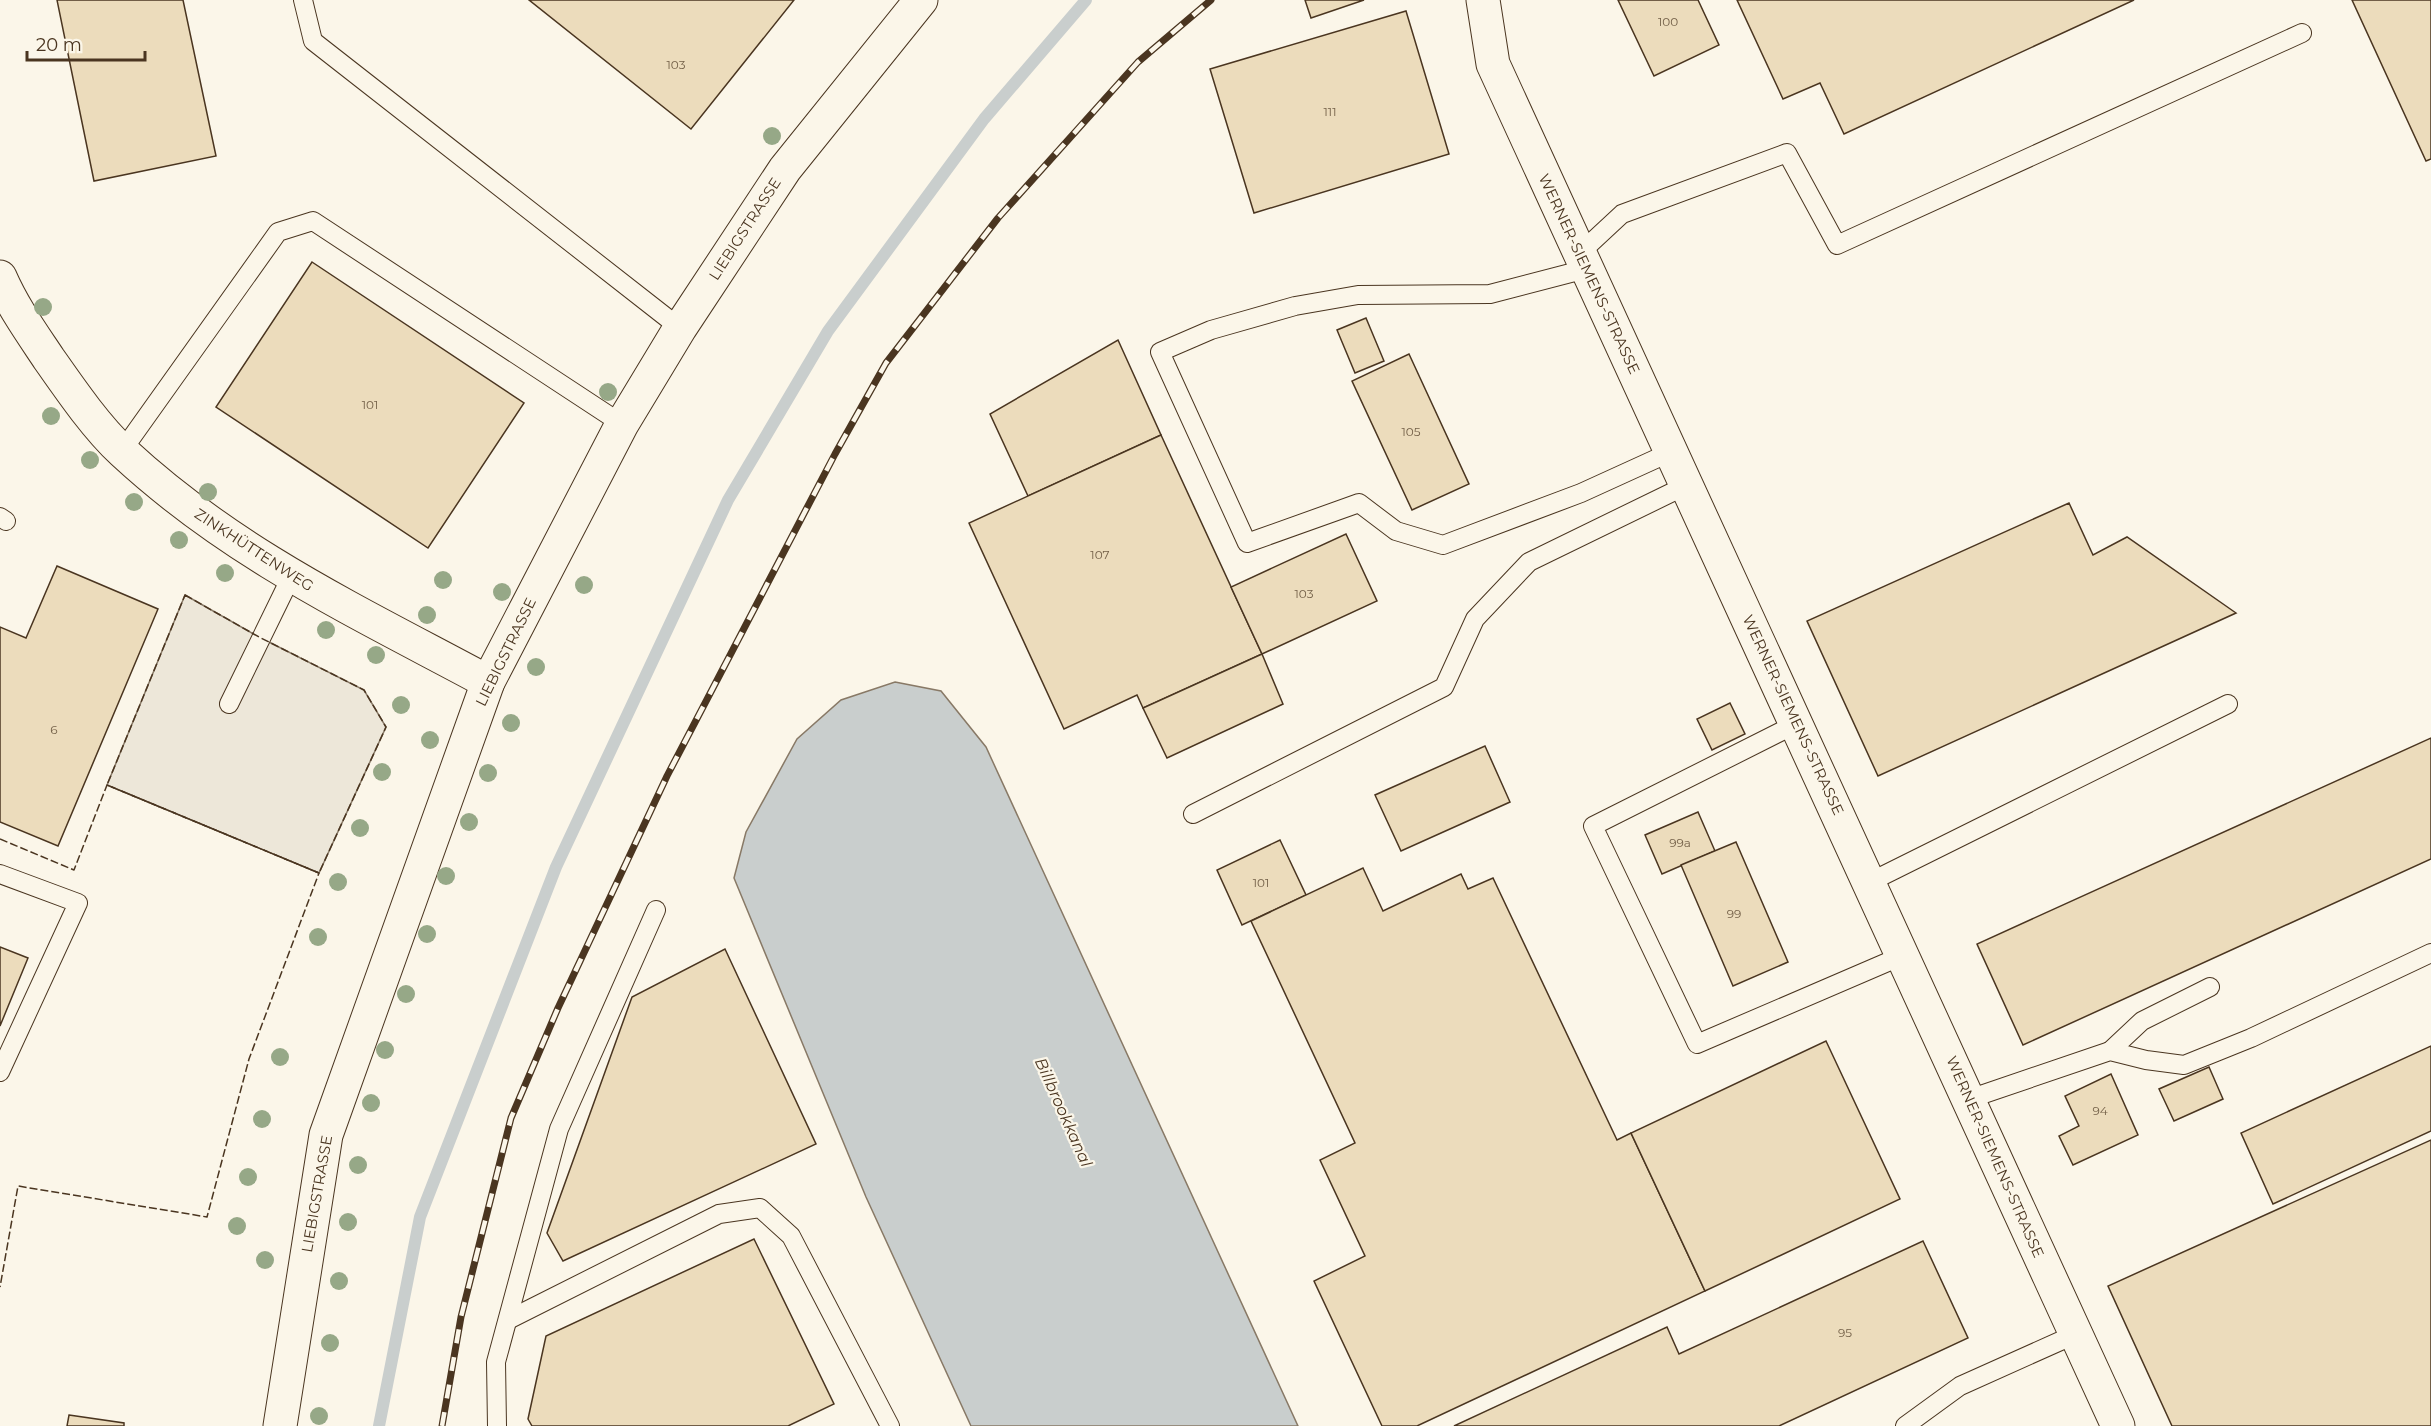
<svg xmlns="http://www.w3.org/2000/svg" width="2431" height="1426" font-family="Montserrat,sans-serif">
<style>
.parking{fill:#ede7d9;stroke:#887966;stroke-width:1.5}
.water{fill:#c9cecd;stroke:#887966;stroke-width:1.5}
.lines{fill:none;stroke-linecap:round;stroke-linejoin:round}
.stream{stroke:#c9cecd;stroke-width:12}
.building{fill:#ecdcbc;stroke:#4a3520;stroke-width:1.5}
.service-casing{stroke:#4a3520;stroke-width:20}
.minor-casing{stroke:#4a3520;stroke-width:35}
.secondary-casing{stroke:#4a3520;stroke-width:35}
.service{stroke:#fbf6e9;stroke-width:18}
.minor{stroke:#fbf6e9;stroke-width:33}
.secondary{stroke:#fbf6e9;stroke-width:33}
.rail-casing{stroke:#4a3520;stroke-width:7}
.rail{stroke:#fbf6e9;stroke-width:4.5;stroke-dasharray:14;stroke-linecap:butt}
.fence{stroke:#4a3520;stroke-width:1.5;stroke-dasharray:8 3;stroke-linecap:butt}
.tree{fill:#96a887}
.labels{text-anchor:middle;stroke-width:4.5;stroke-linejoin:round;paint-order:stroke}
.number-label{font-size:12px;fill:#725f47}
.street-label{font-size:15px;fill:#4a3520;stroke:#fbf6e9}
.water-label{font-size:16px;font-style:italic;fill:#4a3520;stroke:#fbf6e9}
</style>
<rect width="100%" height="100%" fill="#fbf6e9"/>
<path class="parking" d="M185,595L259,637L364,690L386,727L319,873L107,785Z"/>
<path class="water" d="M895,682L941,691L986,747L1298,1426H971L866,1197L734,878L746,832L797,739L841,700Z"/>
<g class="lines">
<path class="stream" d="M379,1426L420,1217L556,867L728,500L828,331L984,119L1086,0"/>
</g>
<g class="building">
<path d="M57,0H183L216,156L94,181Z"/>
<path d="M529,0H794L691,129Z"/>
<path d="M1305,0H1364L1311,18Z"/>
<path d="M1618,0H1698L1719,45L1654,76Z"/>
<path d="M1737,0H2134L1844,134L1820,83L1783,99Z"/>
<path d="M2352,0H2431V159L2426,161Z"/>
<path d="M1406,11L1449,154L1254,213L1210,69Z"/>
<path d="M312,262L524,403L428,548L216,407Z"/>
<path d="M1366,318L1384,361L1355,373L1337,330Z"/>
<path d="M1118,340L1161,435L1028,496L990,414Z"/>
<path d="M1409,354L1469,484L1412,510L1352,381Z"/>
<path d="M1161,435L1262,654L1143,708L1137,695L1064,729L969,523Z"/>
<path d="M2069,503L2093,555L2127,537L2236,613L1878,776L1807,621Z"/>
<path d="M1346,534L1377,601L1262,654L1231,587Z"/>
<path d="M57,566L158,609L58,846L0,822V627L26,638Z"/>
<path d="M1262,654L1283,704L1167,758L1143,708Z"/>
<path d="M1730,703L1745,734L1712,750L1697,719Z"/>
<path d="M2431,738V859L2023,1045L1977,944Z"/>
<path d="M1485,746L1510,802L1401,851L1375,795Z"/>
<path d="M1698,812L1715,851L1662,874L1645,835Z"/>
<path d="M1280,840L1306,895L1242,925L1217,870Z"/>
<path d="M1736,842L1788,962L1733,986L1681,865Z"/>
<path d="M1363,868L1383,911L1461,874L1468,889L1493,878L1617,1140L1631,1133L1705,1291L1417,1426H1382L1314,1281L1365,1256L1320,1160L1355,1143L1251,921Z"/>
<path d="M0,947L28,958L0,1026Z"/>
<path d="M725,949L816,1144L563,1261L547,1233L632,997Z"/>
<path d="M1826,1041L1900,1199L1705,1291L1631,1133Z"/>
<path d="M2431,1046V1131L2273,1204L2241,1133Z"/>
<path d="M2209,1067L2223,1099L2174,1121L2159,1089Z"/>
<path d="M2111,1074L2138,1135L2073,1165L2059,1136L2079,1126L2065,1096Z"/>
<path d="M2431,1140V1426H2172L2108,1286Z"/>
<path d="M754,1239L834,1404L788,1426H532L528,1419L546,1336Z"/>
<path d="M1923,1241L1968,1338L1779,1426H1454L1667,1327L1679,1354Z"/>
<path d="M69,1415L124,1423V1426H67Z"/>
</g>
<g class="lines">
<g class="service-casing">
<g id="service">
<path d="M303,0L313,41L680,328"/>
<path d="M1580,253L1622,214L1787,153L1837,245L2302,33"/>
<path d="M1586,269L1490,294L1358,295L1295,306L1211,330L1160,352L1247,543L1359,503L1396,531L1443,545L1581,493L1671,452"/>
<path d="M122,451L278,232L313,221L622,424"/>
<path d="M0,517L6,521"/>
<path d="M229,704L291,577"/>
<path d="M1796,724L1593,826L1697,1044L1904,955"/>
<path d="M1193,814L1444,687L1475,619L1529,562L1687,485"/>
<path d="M0,874L78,903L0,1072"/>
<path d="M1870,882L2228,704"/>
<path d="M2110,1051L2142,1021L2210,987"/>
<path d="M1969,1099L2110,1051L2146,1060L2184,1065L2251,1038L2431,953"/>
<path d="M508,1320L719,1214L760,1208L791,1236L890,1426"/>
<path d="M497,1426L496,1362L559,1129L656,910"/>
<path d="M1905,1426L1960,1386L2076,1334"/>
</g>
</g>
<g class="minor-casing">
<g id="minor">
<path d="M1483,0L1493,64L2118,1426"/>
<path d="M0,277C13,307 31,332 49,359C70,389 96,427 123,452C233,554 358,612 488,682"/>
</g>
</g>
<g class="secondary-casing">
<path id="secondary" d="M280,1426L326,1135L488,682L622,424L680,328L785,169L921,0"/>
</g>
<use href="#service" class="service"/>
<use href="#minor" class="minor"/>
<use href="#secondary" class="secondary"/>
<g class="rail-casing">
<path id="rail" d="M442,1426L461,1317L511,1118L558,1008L667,776L835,454L886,363L998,218L1138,62L1211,0"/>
</g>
<use href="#rail" class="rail"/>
<g class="fence">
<path d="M185,595L259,637L364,690L386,727L319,873L107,785Z"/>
<path d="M0,839L74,870L107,785L319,873L249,1059L207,1217L18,1186L0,1287"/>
</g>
</g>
<g class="tree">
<circle cx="772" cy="136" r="9"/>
<circle cx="43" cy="307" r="9"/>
<circle cx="608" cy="392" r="9"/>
<circle cx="51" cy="416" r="9"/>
<circle cx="90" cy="460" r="9"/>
<circle cx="208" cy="492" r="9"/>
<circle cx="134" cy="502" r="9"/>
<circle cx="179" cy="540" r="9"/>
<circle cx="225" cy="573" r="9"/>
<circle cx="443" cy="580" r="9"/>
<circle cx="584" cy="585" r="9"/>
<circle cx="502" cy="592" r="9"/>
<circle cx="427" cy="615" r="9"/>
<circle cx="326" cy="630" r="9"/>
<circle cx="376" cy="655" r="9"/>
<circle cx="536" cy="667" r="9"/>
<circle cx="401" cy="705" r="9"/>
<circle cx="511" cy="723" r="9"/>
<circle cx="430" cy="740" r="9"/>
<circle cx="382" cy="772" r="9"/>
<circle cx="488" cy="773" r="9"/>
<circle cx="469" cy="822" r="9"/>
<circle cx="360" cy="828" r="9"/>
<circle cx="446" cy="876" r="9"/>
<circle cx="338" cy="882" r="9"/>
<circle cx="427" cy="934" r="9"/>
<circle cx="318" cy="937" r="9"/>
<circle cx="406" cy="994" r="9"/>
<circle cx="385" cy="1050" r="9"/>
<circle cx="280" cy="1057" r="9"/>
<circle cx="371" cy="1103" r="9"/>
<circle cx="262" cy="1119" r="9"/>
<circle cx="358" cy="1165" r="9"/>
<circle cx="248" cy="1177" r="9"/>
<circle cx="348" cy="1222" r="9"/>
<circle cx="237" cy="1226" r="9"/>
<circle cx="265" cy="1260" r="9"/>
<circle cx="339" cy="1281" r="9"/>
<circle cx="330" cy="1343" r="9"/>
<circle cx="319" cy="1416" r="9"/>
</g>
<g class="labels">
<g class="number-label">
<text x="1668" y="26">100</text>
<text x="676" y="69">103</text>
<text x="1330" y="116">111</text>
<text x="370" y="409">101</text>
<text x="1411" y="436">105</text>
<text x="1100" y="559">107</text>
<text x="1304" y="598">103</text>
<text x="54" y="734">6</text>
<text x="1680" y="847">99a</text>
<text x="1261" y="887">101</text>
<text x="1734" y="918">99</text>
<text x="2100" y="1115">94</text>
<text x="1845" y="1337">95</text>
</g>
<g class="street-label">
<text transform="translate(745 229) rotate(-57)" y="5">LIEBIGSTRASSE</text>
<text transform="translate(1589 274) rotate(65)" y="5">WERNER-SIEMENS-STRASSE</text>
<text transform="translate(254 550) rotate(33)" y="5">ZINKHÜTTENWEG</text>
<text transform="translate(506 652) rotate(-64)" y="5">LIEBIGSTRASSE</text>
<text transform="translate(1793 715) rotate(65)" y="5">WERNER-SIEMENS-STRASSE</text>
<text transform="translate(1995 1157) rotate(66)" y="5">WERNER-SIEMENS-STRASSE</text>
<text transform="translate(317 1194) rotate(-80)" y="5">LIEBIGSTRASSE</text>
</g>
<g class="water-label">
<text transform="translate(1064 1112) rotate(66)" y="6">Billbrookkanal</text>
</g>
</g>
<path d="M27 51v9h118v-9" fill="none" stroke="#4a3520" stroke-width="3"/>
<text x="36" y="51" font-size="18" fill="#4a3520" stroke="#fbf6e9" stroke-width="4.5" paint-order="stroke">20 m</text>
</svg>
